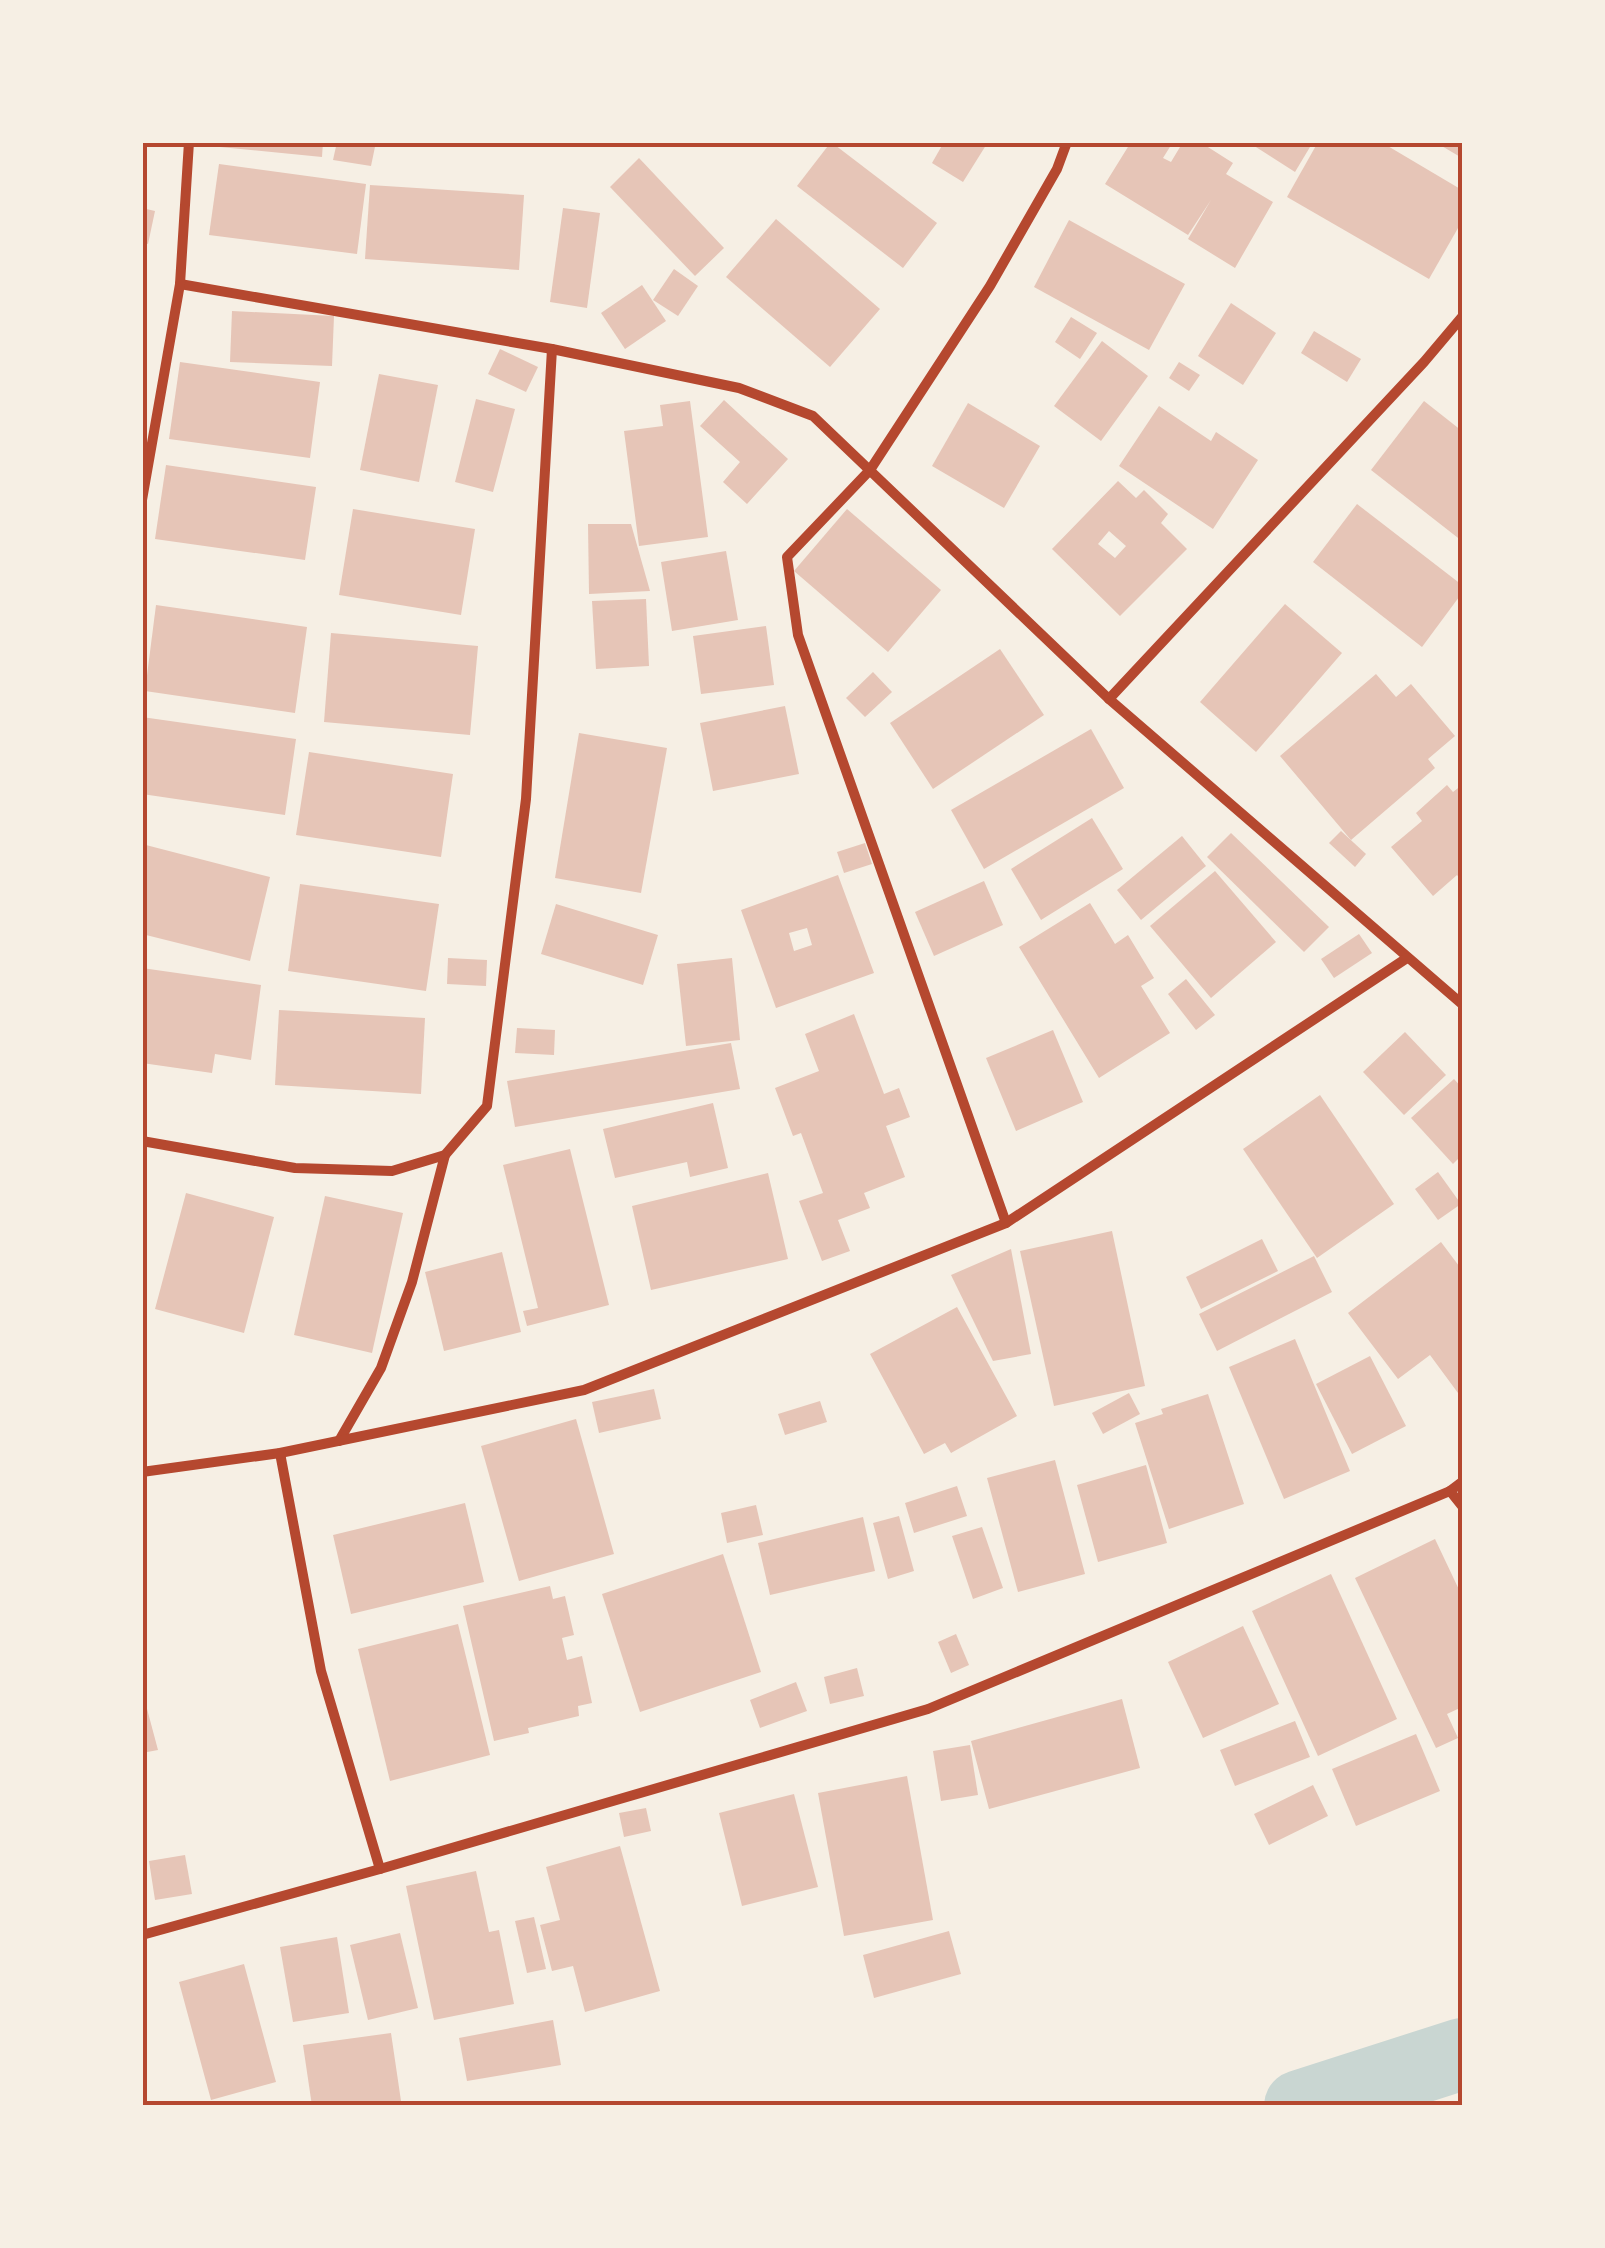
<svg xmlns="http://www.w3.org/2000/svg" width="1605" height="2248" font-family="'Titillium Web',sans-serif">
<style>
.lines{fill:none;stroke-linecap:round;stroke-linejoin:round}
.river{stroke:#c9d6d2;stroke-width:72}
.building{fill:#e6c5b7;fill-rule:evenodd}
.minor{stroke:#b5482f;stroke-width:10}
.neatline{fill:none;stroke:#b5482f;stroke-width:4}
</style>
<rect width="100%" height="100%" fill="#f6efe4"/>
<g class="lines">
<path class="river" d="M1300,2106L1462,2054"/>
</g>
<g class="building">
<path d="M220,142H323L322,157L220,147Z"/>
<path d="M337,142H376L371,166L333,160Z"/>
<path d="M831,142L937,223L903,268L797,186Z"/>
<path d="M944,142H988L963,182L932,163Z"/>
<path d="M1131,142H1173L1163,158L1171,162L1183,142H1200L1233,163L1226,174L1273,202L1235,268L1188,239L1211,200L1188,235L1105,184Z"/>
<path d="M1248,142H1313L1295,172Z"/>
<path d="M1318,142H1381L1462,190V221L1429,279L1287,197Z"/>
<path d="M1435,142H1462V158Z"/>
<path d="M639,158L724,248L695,276L610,187Z"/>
<path d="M219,164L366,184L357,254L209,235Z"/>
<path d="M370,185L524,195L519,270L365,259Z"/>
<path d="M142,208L155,211L148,244L142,242Z"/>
<path d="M563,208L600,213L587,308L550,302Z"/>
<path d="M776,219L880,309L830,367L726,277Z"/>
<path d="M1069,220L1185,284L1149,350L1034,287Z"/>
<path d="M674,269L698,286L678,316L653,300Z"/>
<path d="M642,285L666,321L625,349L601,313Z"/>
<path d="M1231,303L1276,333L1243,385L1198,356Z"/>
<path d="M232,311L334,316L332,366L230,362Z"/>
<path d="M1071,317L1097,333L1080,359L1055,342Z"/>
<path d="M1314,331L1361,359L1347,382L1301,353Z"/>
<path d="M1102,341L1148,376L1101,441L1054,406Z"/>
<path d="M500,349L538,367L526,392L488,374Z"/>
<path d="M180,362L320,382L310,458L169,439Z"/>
<path d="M1179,362L1200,375L1189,391L1169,378Z"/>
<path d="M379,374L438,385L419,482L360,470Z"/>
<path d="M476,399L515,409L493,492L455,482Z"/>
<path d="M724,400L788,459L747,504L723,482L740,462L700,426Z"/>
<path d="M690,401L708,537L639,546L624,431L663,426L660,405Z"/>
<path d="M1424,401L1462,431V541L1371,470Z"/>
<path d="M968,403L1040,446L1004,508L932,466Z"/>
<path d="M1159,406L1211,441L1216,432L1258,460L1213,529L1119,466Z"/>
<path d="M166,465L316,487L305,560L155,539Z"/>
<path d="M1118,481L1136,498L1144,490L1168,514L1161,523L1187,549L1120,616L1052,549ZM1109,531L1126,546L1115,558L1098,544Z"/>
<path d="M1357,504L1462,585V593L1422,647L1313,562Z"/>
<path d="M353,509L475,529L461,615L339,595Z"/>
<path d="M847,509L941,590L888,652L794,571Z"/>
<path d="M588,524H631L650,591L589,594Z"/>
<path d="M726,551L738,620L672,631L661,562Z"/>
<path d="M646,599L649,666L596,669L592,601Z"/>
<path d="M1285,604L1342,653L1256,752L1200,702Z"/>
<path d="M156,605L307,627L295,713L145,691Z"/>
<path d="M766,626L774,685L701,694L693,636Z"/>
<path d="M331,633L478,646L470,735L324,722Z"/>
<path d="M1000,649L1044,715L933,789L890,723Z"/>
<path d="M873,672L892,692L865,717L846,698Z"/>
<path d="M1376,674L1396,697L1411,684L1455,736L1428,759L1435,768L1351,840L1280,756Z"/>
<path d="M785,706L799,774L713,791L700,723Z"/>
<path d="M142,717L296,739L285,815L142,794Z"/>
<path d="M1091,729L1124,788L984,869L951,810Z"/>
<path d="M579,733L667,748L641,893L555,878Z"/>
<path d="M309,752L453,774L441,857L296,835Z"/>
<path d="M1447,785L1453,792L1462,785V881L1457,875L1433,896L1391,847L1422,821L1416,813Z"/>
<path d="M1092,818L1123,869L1041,920L1011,869Z"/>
<path d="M1341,831L1366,854L1355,867L1329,843Z"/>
<path d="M1231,833L1329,927L1304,952L1207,857Z"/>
<path d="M1182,836L1206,866L1141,920L1117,890Z"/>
<path d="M865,843L872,864L844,873L837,852Z"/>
<path d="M142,844L270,877L250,961L142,934Z"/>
<path d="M1215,871L1276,942L1211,998L1150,926Z"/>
<path d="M838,875L874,973L776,1008L741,910ZM807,928L812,945L794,951L789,933Z"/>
<path d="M984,881L1003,925L934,956L915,912Z"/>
<path d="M300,884L439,904L426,991L288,971Z"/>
<path d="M1090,903L1115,944L1128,935L1154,978L1141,986L1170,1033L1099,1078L1019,947Z"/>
<path d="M556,904L658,935L643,985L541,954Z"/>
<path d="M1359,934L1372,953L1334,978L1321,959Z"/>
<path d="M448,958L487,960L486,986L447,984Z"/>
<path d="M732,958L740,1040L686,1046L677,964Z"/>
<path d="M142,968L261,985L251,1060L215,1054L212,1073L142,1063Z"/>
<path d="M1186,979L1215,1015L1196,1030L1168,994Z"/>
<path d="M279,1010L425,1018L421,1094L275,1085Z"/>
<path d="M854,1014L884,1094L899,1088L910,1117L886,1126L905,1177L864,1193L870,1208L838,1220L850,1251L822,1261L799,1201L823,1193L801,1133L793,1136L775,1088L819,1071L805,1034Z"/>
<path d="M517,1028L555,1030L554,1055L515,1053Z"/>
<path d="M1053,1030L1083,1102L1016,1131L986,1058Z"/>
<path d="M1405,1032L1446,1075L1404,1115L1363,1072Z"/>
<path d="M731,1043L740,1089L515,1127L507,1081Z"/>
<path d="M1454,1079L1462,1088V1155L1453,1164L1411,1118Z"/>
<path d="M1320,1095L1394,1204L1317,1258L1243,1149Z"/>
<path d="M713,1103L728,1168L690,1177L687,1162L615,1178L603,1129Z"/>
<path d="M570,1149L609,1305L527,1326L523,1311L538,1308L503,1165Z"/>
<path d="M1438,1172L1461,1204L1438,1220L1415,1189Z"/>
<path d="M768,1173L788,1259L651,1290L632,1206Z"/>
<path d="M186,1193L274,1217L244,1333L155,1309Z"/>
<path d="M325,1196L403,1213L372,1353L294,1335Z"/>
<path d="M1112,1231L1145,1386L1054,1406L1020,1251Z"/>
<path d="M1262,1239L1278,1271L1201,1309L1186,1277Z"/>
<path d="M1441,1242L1462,1270V1389L1458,1393L1430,1355L1398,1379L1348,1313Z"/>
<path d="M1011,1249L1031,1354L993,1361L951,1275Z"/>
<path d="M502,1252L521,1332L444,1351L425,1272Z"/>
<path d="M1314,1256L1332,1292L1217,1351L1199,1314Z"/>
<path d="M957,1307L1017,1416L951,1453L945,1443L924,1454L870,1354Z"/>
<path d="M1295,1339L1350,1471L1284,1499L1229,1367Z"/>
<path d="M1370,1356L1406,1426L1352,1454L1316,1384Z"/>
<path d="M654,1389L661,1419L599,1433L592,1402Z"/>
<path d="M1129,1393L1140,1414L1103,1434L1092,1413Z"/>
<path d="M1208,1394L1244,1504L1169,1529L1135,1423L1163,1414L1161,1409Z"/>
<path d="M820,1401L827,1422L785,1435L778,1414Z"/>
<path d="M576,1419L614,1554L519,1581L481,1446Z"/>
<path d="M1055,1460L1085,1574L1018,1592L987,1478Z"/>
<path d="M1146,1465L1167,1543L1098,1562L1077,1485Z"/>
<path d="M957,1486L967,1516L914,1533L905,1503Z"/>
<path d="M465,1503L484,1582L351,1614L333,1535Z"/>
<path d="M756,1505L763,1535L727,1543L721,1513Z"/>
<path d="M899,1516L914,1571L888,1579L873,1523Z"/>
<path d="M863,1517L875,1571L770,1595L758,1543Z"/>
<path d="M982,1527L1003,1588L973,1599L952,1536Z"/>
<path d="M1435,1539L1462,1596V1707L1447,1714L1458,1738L1436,1748L1355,1578Z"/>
<path d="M723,1554L761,1672L640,1712L602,1594Z"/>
<path d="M1331,1574L1397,1719L1318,1756L1252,1611Z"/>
<path d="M550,1586L553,1599L565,1596L574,1635L562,1638L567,1660L582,1656L592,1703L578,1706L579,1716L528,1728L529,1733L494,1741L463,1606Z"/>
<path d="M458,1624L490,1755L390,1781L358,1649Z"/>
<path d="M1243,1626L1279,1704L1203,1738L1168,1662Z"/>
<path d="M956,1634L969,1665L951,1673L938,1642Z"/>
<path d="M857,1668L864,1696L830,1704L824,1677Z"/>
<path d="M796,1682L807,1711L760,1728L750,1700Z"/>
<path d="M142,1690L158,1750L142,1753Z"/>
<path d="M1122,1699L1140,1768L989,1809L971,1741Z"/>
<path d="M1295,1721L1310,1757L1235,1786L1220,1750Z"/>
<path d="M1416,1734L1440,1791L1356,1826L1332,1769Z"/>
<path d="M970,1745L978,1795L941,1801L933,1751Z"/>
<path d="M907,1776L933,1920L844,1936L818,1793Z"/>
<path d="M1313,1785L1328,1816L1269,1845L1254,1814Z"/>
<path d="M794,1794L818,1887L742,1906L719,1813Z"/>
<path d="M646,1808L651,1831L624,1837L619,1813Z"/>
<path d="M620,1846L660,1991L585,2012L573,1966L552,1971L540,1925L560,1920L546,1867Z"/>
<path d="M185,1855L192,1894L155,1900L149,1861Z"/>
<path d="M476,1871L489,1932L499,1930L514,2004L434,2020L406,1886Z"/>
<path d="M534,1917L546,1969L527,1973L515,1921Z"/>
<path d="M949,1931L961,1974L874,1998L863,1955Z"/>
<path d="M400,1933L418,2008L368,2020L350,1945Z"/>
<path d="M337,1937L349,2013L293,2022L280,1947Z"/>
<path d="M244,1964L276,2082L211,2100L179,1982Z"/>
<path d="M553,2020L561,2065L467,2081L459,2038Z"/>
<path d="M391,2033L401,2101L369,2106H312L303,2045Z"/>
</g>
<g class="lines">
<g class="minor">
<path d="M180,284L552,349L739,388L813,416L1109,699L1462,1004"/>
<path d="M142,500L180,284L189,142"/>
<path d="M1109,699L1424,362L1462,317"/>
<path d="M142,1141L295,1168L392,1171L445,1155L487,1106L526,799L552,349"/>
<path d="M1006,1223L798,635L787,557L870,470L990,286L1057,169L1067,142"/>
<path d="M339,1441L381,1368L412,1282L445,1155"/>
<path d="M280,1453L321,1671L380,1869"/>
<path d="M142,1472L280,1453L584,1390L1006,1223L1407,958"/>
<path d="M1450,1491L1462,1506"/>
<path d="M142,1935L380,1869L928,1709L1450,1491L1462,1482"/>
</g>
</g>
<rect width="1605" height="2248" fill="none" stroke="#f6efe4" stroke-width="290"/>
<rect x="145" y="145" width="1315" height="1958" class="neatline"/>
</svg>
